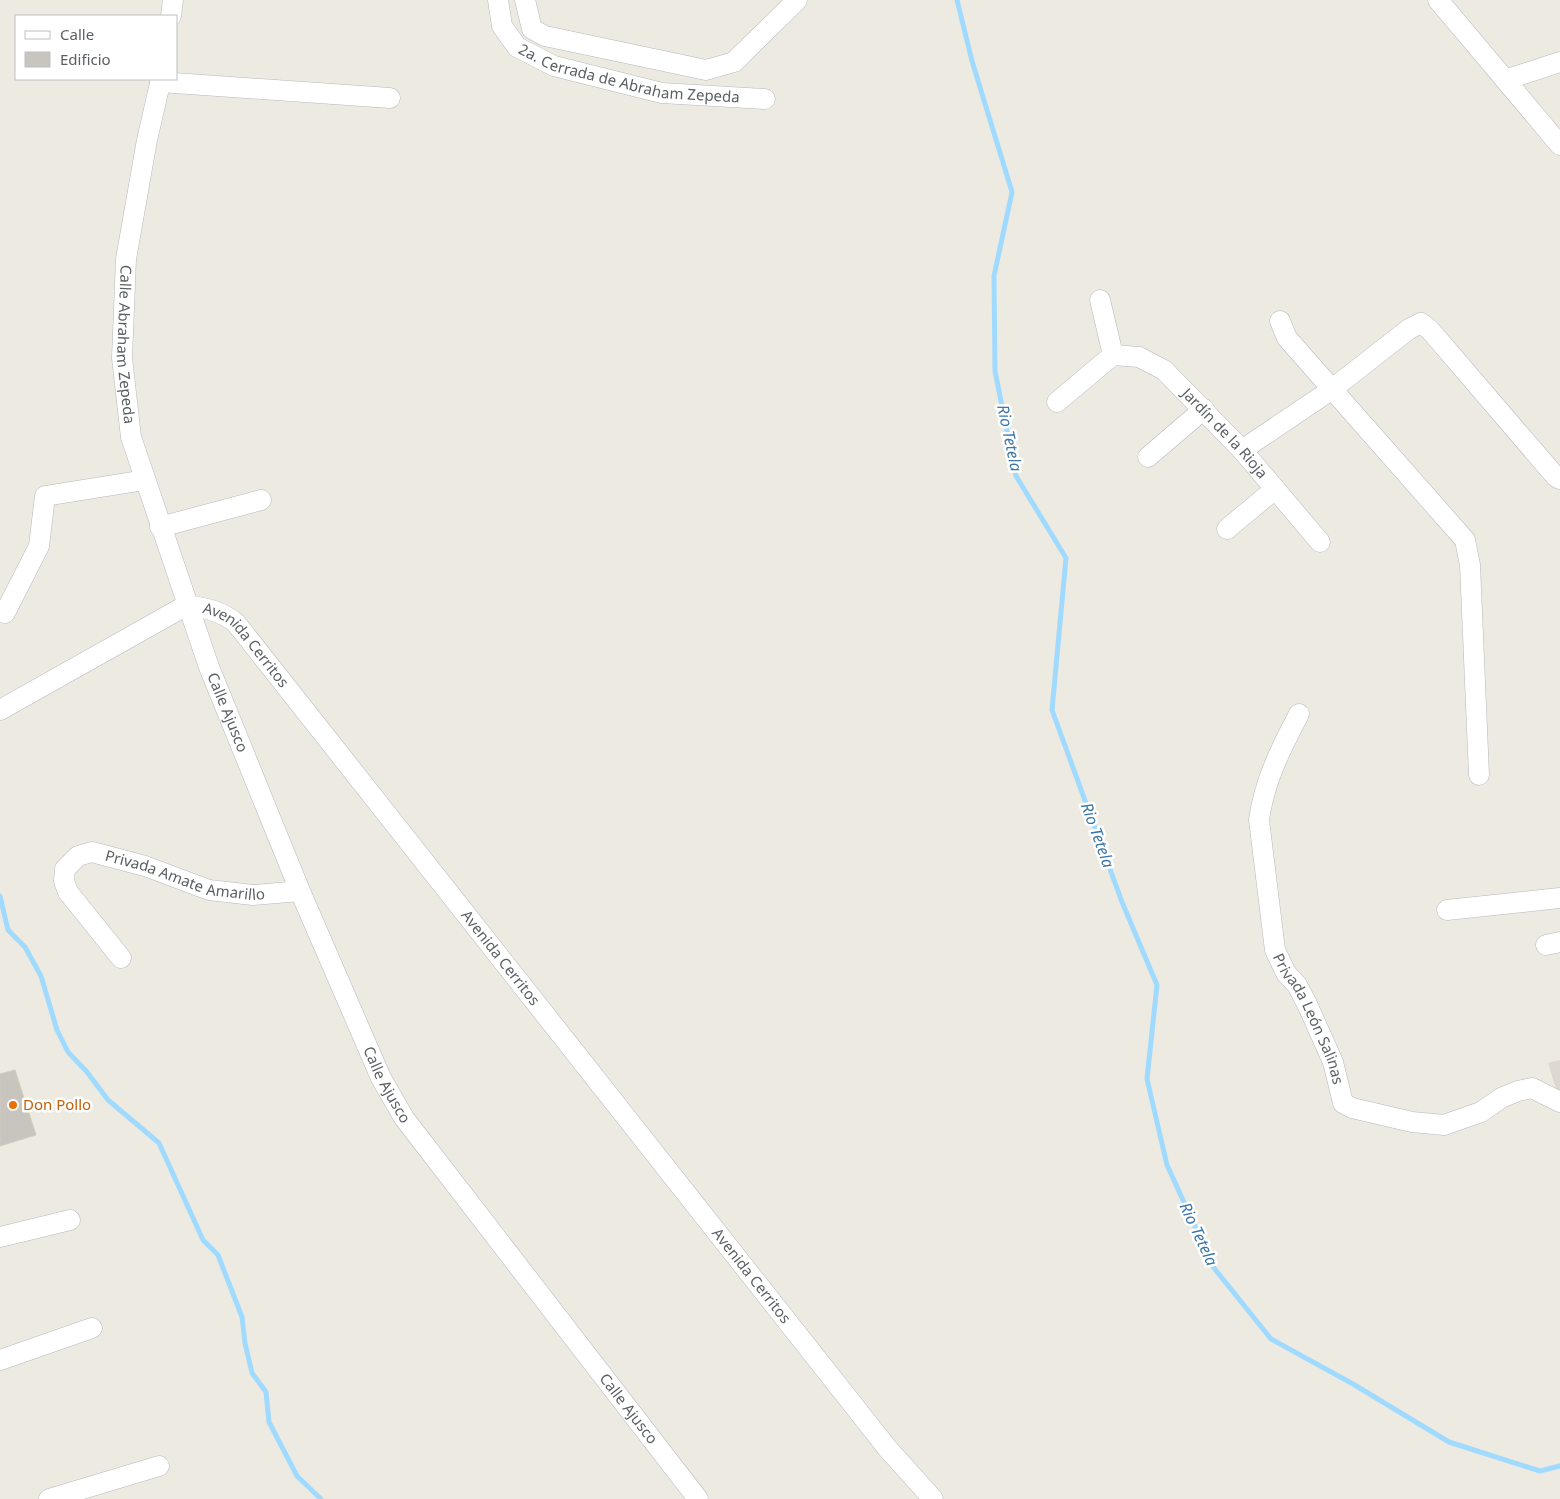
<svg xmlns="http://www.w3.org/2000/svg" width="1560" height="1499" font-family="'Noto Sans',sans-serif">
<style>
.education{fill:#ddd9d0}
.lines{fill:none;stroke-linecap:round;stroke-linejoin:round}
.stream{stroke:#a0dbff;stroke-width:5}
.building{fill:#c8c5bf;stroke:#d2ccc0}
.minor-casing{stroke:#b5b8bd;stroke-width:21}
.minor{stroke:#fff;stroke-width:20}
.food-dot{fill:#e8710a;stroke:#fff;stroke-width:2}
.labels{text-anchor:middle;stroke-width:5;stroke-linejoin:round;paint-order:stroke}
.street-label{font-size:15px;fill:#5a5f63;stroke:#fff}
.food-label{font-size:15px;fill:#c56008;stroke:#fff;text-anchor:start}
.water-label{font-size:16px;font-style:italic;fill:#3b76a8;stroke:#fff}
</style>
<rect width="100%" height="100%" fill="#edeae2"/>
<path class="education" d="M1560,1060V1102L1548,1063Z"/>
<g class="lines">
<g class="stream">
<path d="M957,0L972,61L1012,192L994,276L995,371L1016,476L1066,558L1052,710L1122,902L1157,985L1147,1079L1167,1165L1214,1268L1271,1339L1353,1384L1449,1442L1540,1471L1560,1466"/>
<path d="M0,896L8,930L25,947L41,976L57,1030L68,1052L87,1072L108,1100L159,1143L203,1240L218,1255L242,1317L245,1343L252,1373L266,1392L269,1422L297,1476L321,1499"/>
</g>
</g>
<path class="building" d="M15,1070L36,1135L0,1146V1074Z"/>
<g class="lines">
<g class="minor-casing">
<g id="minor">
<path id="s1" d="M498,0L502,26L517,47L554,66L662,93L765,99"/>
<path d="M525,0L532,29L545,36L706,70L734,62L797,0"/>
<path d="M1438,0L1560,145"/>
<path d="M171,16L173,0"/>
<path id="s2" d="M161,79L147,140L126,259L122,358L131,437L209,667L300,891L381,1078L404,1118L698,1499"/>
<path d="M1505,80L1560,62"/>
<path d="M160,82L390,98"/>
<path d="M1100,300L1113,355"/>
<path d="M1280,321L1287,338L1465,540L1470,565L1479,775"/>
<path id="s3" d="M1113,355L1139,357L1164,370L1242,450L1320,542"/>
<path d="M1057,402L1113,355"/>
<path d="M1242,450L1331,390L1409,329L1421,323L1430,330L1556,477L1560,479"/>
<path d="M1148,457L1204,409"/>
<path d="M160,527L261,500"/>
<path d="M1227,529L1275,489"/>
<path d="M5,613L39,546L45,496L145,480"/>
<path id="s4" d="M0,710L187,605C206,608 221,611 236,623L888,1449L933,1499"/>
<path id="s5" d="M1299,714C1281,748 1264,782 1259,820L1275,950L1286,973L1297,985L1307,1004L1333,1062L1343,1103L1352,1108L1412,1122L1444,1125L1481,1112L1501,1098L1518,1091L1532,1088L1560,1102"/>
<path d="M1447,910L1560,898"/>
<path d="M1546,945L1560,942"/>
<path id="s6" d="M121,958L68,892L64,881L65,869L78,856L92,852L145,866L209,890L253,895L300,891"/>
<path d="M0,1237L70,1220"/>
<path d="M0,1360L92,1328"/>
<path d="M49,1499L159,1466"/>
</g>
</g>
<use href="#minor" class="minor"/>
</g>
<circle class="food-dot" cx="13" cy="1105" r="5"/>
<g class="labels">
<g class="street-label">
<text dy="5" stroke="none"><textPath href="#s1" startOffset="169">2a. Cerrada de Abraham Zepeda</textPath></text>
<text dy="5" stroke="none"><textPath href="#s2" startOffset="269">Calle Abraham Zepeda</textPath></text>
<text dy="5" stroke="none"><textPath href="#s3" startOffset="142">Jardín de la Rioja</textPath></text>
<text dy="5" stroke="none"><textPath href="#s4" startOffset="289">Avenida Cerritos</textPath></text>
<text dy="5" stroke="none"><textPath href="#s2" startOffset="654">Calle Ajusco</textPath></text>
<text dy="5" stroke="none"><textPath href="#s6" startOffset="238">Privada Amate Amarillo</textPath></text>
<text dy="5" stroke="none"><textPath href="#s4" startOffset="694">Avenida Cerritos</textPath></text>
<text dy="5" stroke="none"><textPath href="#s5" startOffset="322">Privada León Salinas</textPath></text>
<text dy="5" stroke="none"><textPath href="#s2" startOffset="1059">Calle Ajusco</textPath></text>
<text dy="5" stroke="none"><textPath href="#s4" startOffset="1099">Avenida Cerritos</textPath></text>
<text dy="5" stroke="none"><textPath href="#s2" startOffset="1464">Calle Ajusco</textPath></text>
</g>
<g class="food-label">
<text x="23" y="1110">Don Pollo</text>
</g>
<g class="water-label">
<text transform="translate(1010 438) rotate(78)" y="6">Rio Tetela</text>
<text transform="translate(1098 835) rotate(70)" y="6">Rio Tetela</text>
<text transform="translate(1199 1234) rotate(65)" y="6">Rio Tetela</text>
</g>
</g>
<rect x="15" y="15" width="162" height="65" fill="#ffffff" stroke="#bdbfc1"/>
<rect x="25" y="31" width="25" height="8" fill="#ffffff" stroke="#bdbfc1"/>
<text x="60" y="40" font-size="15" fill="#5a5f63">Calle</text>
<rect x="25" y="52" width="25" height="15" fill="#c8c5bf" stroke="#bdbfc1"/>
<text x="60" y="65" font-size="15" fill="#5a5f63">Edificio</text>
</svg>
